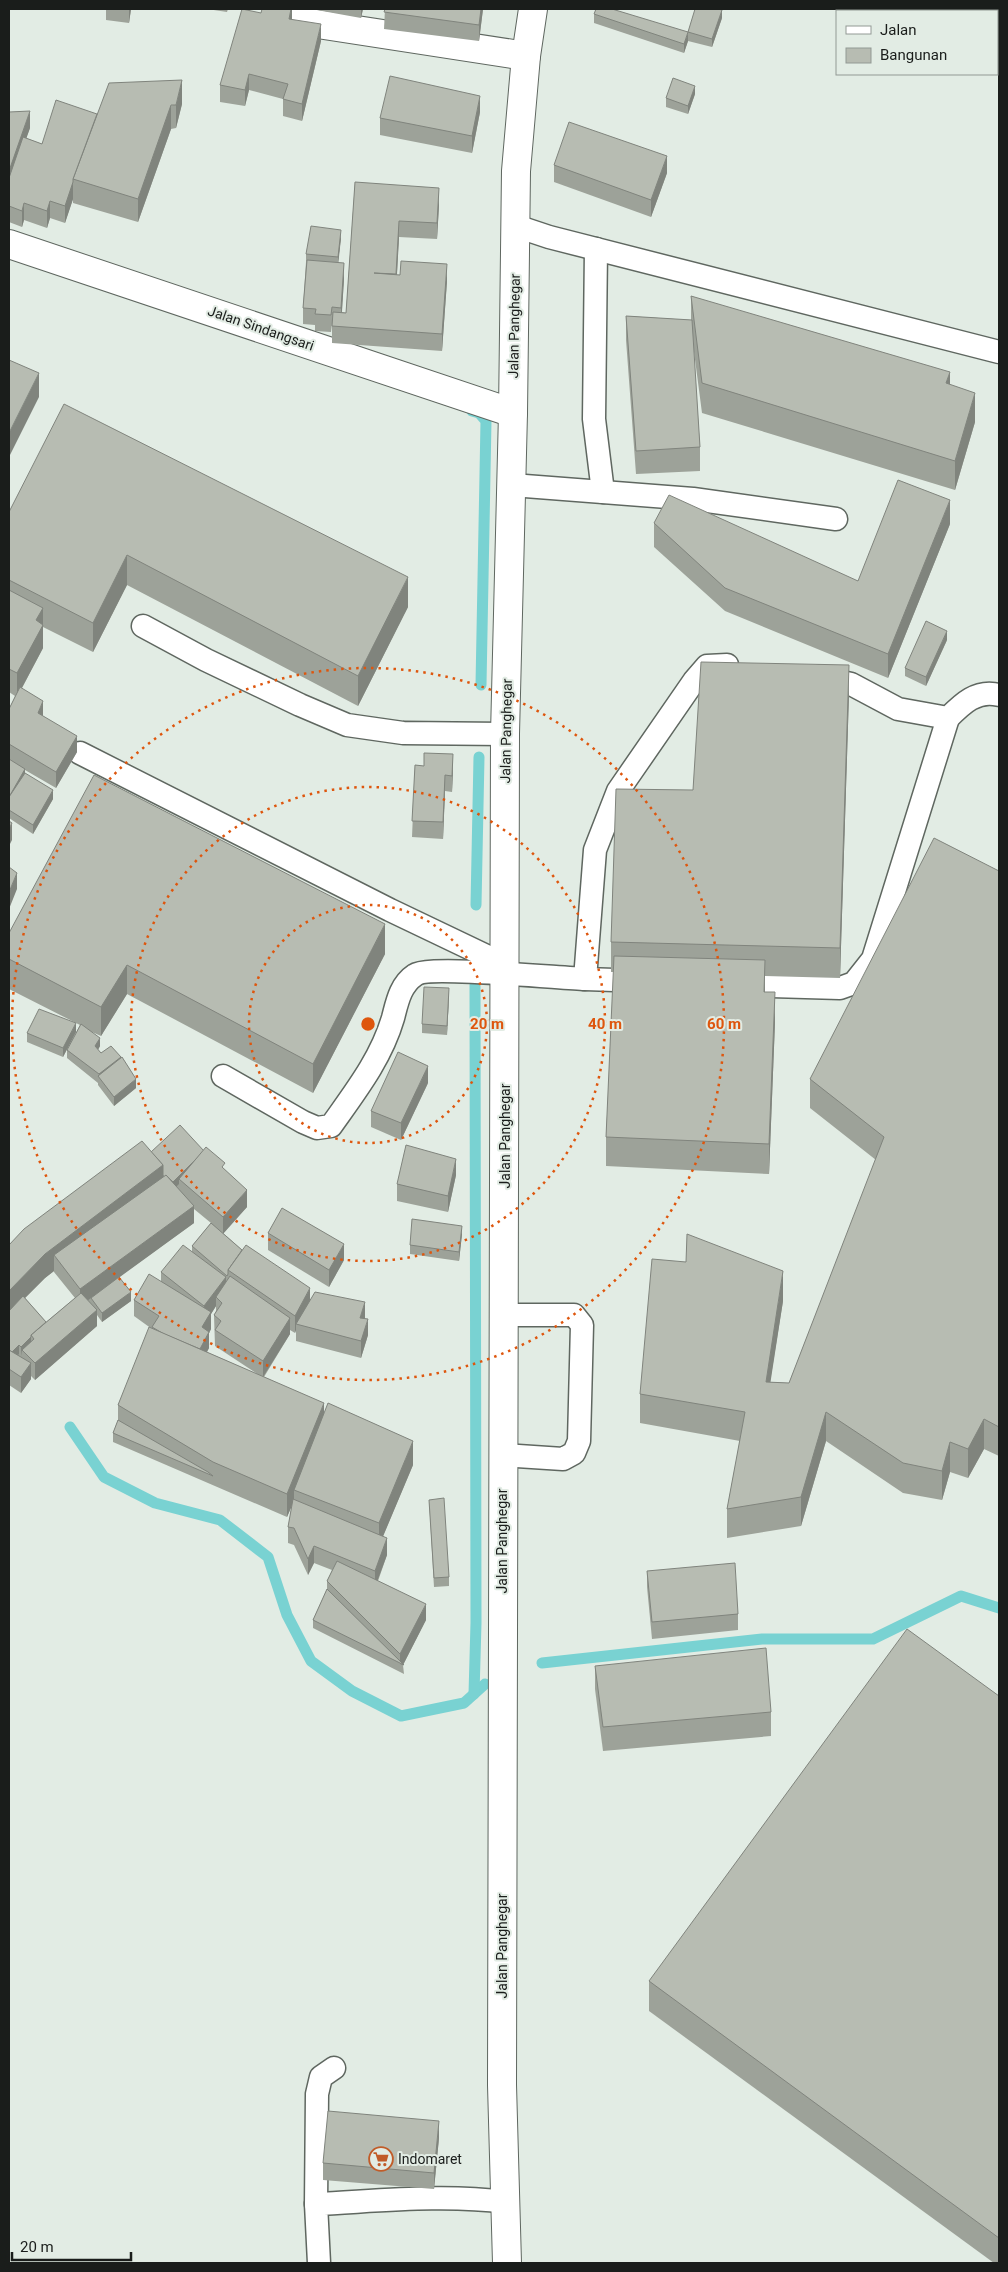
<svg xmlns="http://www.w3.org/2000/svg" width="1008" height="2272" font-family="Roboto,sans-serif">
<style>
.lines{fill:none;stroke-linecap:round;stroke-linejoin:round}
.stream{stroke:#79d2d2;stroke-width:11}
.service-casing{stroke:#5f6760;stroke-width:25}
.minor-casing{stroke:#5f6760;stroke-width:30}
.tertiary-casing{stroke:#5f6760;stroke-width:30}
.service{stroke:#fff;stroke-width:22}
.minor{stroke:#fff;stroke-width:28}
.tertiary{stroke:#fff;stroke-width:28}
.wall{fill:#9da299;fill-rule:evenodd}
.shaded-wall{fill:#80847d}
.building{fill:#b7bcb2;stroke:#80847d}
.ring{fill:none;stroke:#de560d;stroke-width:2.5;stroke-dasharray:2.5 5}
.labels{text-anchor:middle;stroke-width:4;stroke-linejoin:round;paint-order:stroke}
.street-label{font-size:14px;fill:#1a1d1b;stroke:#e2ece4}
.poi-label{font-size:14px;fill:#1a1d1b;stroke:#e2ece4;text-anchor:start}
.centre{fill:#de560d;stroke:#e2ece4;stroke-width:2.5}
.ring-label{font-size:15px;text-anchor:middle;font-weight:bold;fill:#de560d;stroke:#e2ece4;stroke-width:4;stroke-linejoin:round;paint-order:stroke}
</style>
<rect width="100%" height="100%" fill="#e2ece4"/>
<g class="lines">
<g class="stream">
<path d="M472,411L479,413L486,421L481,685"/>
<path d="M476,905L479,757"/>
<path d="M70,1427L104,1477L155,1503L220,1520L268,1557L287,1615L311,1661L352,1691L401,1716L464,1703L485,1684"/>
<path d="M542,1663L762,1639H873L961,1596L999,1608"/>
<path d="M474,1694L476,1623L475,985"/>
</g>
<g class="service-casing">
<g id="service">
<path d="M516,226L549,237L999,352"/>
<path d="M596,249L594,419L603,492"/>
<path d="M512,485L693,499L836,519"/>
<path d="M143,626L206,660L300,705L347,725L403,733L505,734"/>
<path d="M819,677L851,684L898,709L948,718C962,704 977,689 999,695"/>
<path d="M80,753L390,910L505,965"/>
<path d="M585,979L644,981"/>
<path d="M736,985L840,988L854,983L873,959L948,718"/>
<path d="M223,1076L303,1122L317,1128L331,1126C355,1092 381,1059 393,1018C397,1003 400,985 415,975C429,965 558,978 585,979L595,850L618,791L694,681L707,666L727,665"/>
<path d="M502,1455L563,1459L574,1453L579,1441L582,1325L574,1315H505"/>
<path d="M316,2204L317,2094L321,2077L334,2068"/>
<path d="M319,2263L316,2204C380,2201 442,2194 506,2202"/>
</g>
</g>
<g class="minor-casing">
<g id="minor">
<path d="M285,19L526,56"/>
<path d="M9,244L513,413"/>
</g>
</g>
<g class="tertiary-casing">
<path id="tertiary" d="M507,2263L502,2085L505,734L513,413L516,171L526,56L533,9"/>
</g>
<use href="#service" class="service"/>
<use href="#minor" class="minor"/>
<use href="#tertiary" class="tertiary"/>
</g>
<g class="wall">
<path d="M106,9H131L129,23L106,20Z"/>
<path d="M207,9H228L227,12Z"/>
<path d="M292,9V20L321,41L302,121L283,116V99L249,90L245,106L220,102V85L261,13Z"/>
<path d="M311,9H363L361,18Z"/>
<path d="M385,9H483L479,41L384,29Z"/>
<path d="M929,9H999V25H997V11H932Z"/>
<path d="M594,14L688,41L684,53L594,23Z"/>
<path d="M722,18L712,47L688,41V32Z"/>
<path d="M695,94L688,114L666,107V98Z"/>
<path d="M182,104L176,128L171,129L138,222L73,203V199L65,223L50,218L47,228L24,220L22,227L9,222V112L30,128L26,138L42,144L97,114Z"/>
<path d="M480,112L472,153L380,135V118Z"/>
<path d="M554,165L667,173L651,217L554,182Z"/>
<path d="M355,182L439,205L437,239L399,237L397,275L447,281L442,351L332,343V324L331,332L315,331V325L303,324V308L306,262V254L341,238L338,262L344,279L342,312L346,313Z"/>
<path d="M691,296L950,385L975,422L955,490L702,413L693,344L700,447V471L636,474L626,340V316L691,320Z"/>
<path d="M9,512L408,607L358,706L127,585L93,652L43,627V648L22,688L43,716L77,752L56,788L25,770V773L53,799L33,834L9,818V709L15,696L9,692Z"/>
<path d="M654,523L858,581L950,524L888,678L725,611L654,547Z"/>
<path d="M947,640L926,686L905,676V668Z"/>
<path d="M849,694L840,978L765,976V992L775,1022L769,1174L606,1166V1137L614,972H611V942L693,790Z"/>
<path d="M415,765L453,770L452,792L445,791L443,839L412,837Z"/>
<path d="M999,871V1456L984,1449L968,1478L950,1472L942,1500L903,1493L826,1441L801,1526L727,1538V1509L740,1441L640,1423V1394L783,1301L770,1382L789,1383L876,1160L810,1108V1079Z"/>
<path d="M9,933L385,954L313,1093L127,994L101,1036L92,1032L100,1046L98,1050L101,1053L121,1058L136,1088L114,1106L98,1085V1083L67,1058V1050L80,1025L9,989Z"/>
<path d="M449,996L447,1035L422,1033V1024Z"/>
<path d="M76,1032L63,1057L27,1042V1033Z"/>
<path d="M428,1083L401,1140L371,1127V1111Z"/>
<path d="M203,1151L225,1170L247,1207L223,1233L242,1250L310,1301L365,1318L368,1335L361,1358L296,1341V1330L295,1333L290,1330V1334L264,1377L324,1413L413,1465L383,1536L387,1555L378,1581L426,1620L403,1665L404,1674L313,1628V1620L327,1589V1581L332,1570L314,1563L308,1575L294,1545L288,1543V1527L292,1505L287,1517L113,1442V1433L118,1420V1405L152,1329L134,1316V1300L161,1281V1272L192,1251V1246L211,1223L194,1209V1223L119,1277L131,1301L102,1322L97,1315V1326L35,1380L31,1376V1379L21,1393L9,1385V1245L151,1152ZM54,1271V1272L75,1298L46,1322L25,1298L45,1278ZM216,1306V1311L214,1315L215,1346L259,1375L207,1352L209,1348V1333L211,1329V1314Z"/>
<path d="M456,1175L448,1212L397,1201V1184Z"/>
<path d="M268,1233L344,1260L329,1287L268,1250Z"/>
<path d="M462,1234L459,1261L410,1254V1245Z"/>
<path d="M429,1500L449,1577V1586L434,1587Z"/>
<path d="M647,1571L738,1614V1630L652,1639L647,1587Z"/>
<path d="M595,1666L771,1712V1736L603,1751L595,1689Z"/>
<path d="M999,1696V2263H994L649,2011V1981Z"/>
<path d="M439,2138L434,2189L323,2180V2163Z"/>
</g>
<g class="shaded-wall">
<path d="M129,9H131L129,23Z"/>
<path d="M291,9H292V23L289,19Z"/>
<path d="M361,9H363L361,18Z"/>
<path d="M481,9H483L479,41V25Z"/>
<path d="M722,10V18L712,47V39Z"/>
<path d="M321,24V41L302,121V104Z"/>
<path d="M688,32V41L684,53V44Z"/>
<path d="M249,74V90L245,106V90Z"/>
<path d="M182,80V104L176,128V105Z"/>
<path d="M695,86V94L688,114V106Z"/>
<path d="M480,96V112L472,153V136Z"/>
<path d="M171,105V129L138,222V199Z"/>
<path d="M30,111V128L9,188V171Z"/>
<path d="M667,156V173L651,217V200Z"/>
<path d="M73,182V199L65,223V206Z"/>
<path d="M439,188V205L437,239V223Z"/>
<path d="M50,201V218L47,228V211Z"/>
<path d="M24,203V220L22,227V211Z"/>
<path d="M399,221V237L396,290V274Z"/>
<path d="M341,230V238L338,266V257Z"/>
<path d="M344,263V279L341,324V308Z"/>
<path d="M447,264V281L442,351V334Z"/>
<path d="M950,372V402L946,383Z"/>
<path d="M39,373V397L9,457V433Z"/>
<path d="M975,393V422L955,490V461Z"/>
<path d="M950,500V524L888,678V654Z"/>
<path d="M127,555V585L93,652V623Z"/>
<path d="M408,577V607L358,706V676Z"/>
<path d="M43,608V648L17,697V673L36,620Z"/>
<path d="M947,631V640L926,686V677Z"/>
<path d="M849,665V694L840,978V948Z"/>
<path d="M43,701V718L38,713Z"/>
<path d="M77,736V752L56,788V772Z"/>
<path d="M453,754V770L452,792V776Z"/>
<path d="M25,769V778L9,797Z"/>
<path d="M445,775V791L443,839V822Z"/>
<path d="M53,790V799L33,834V825Z"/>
<path d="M12,823V840L9,846V829Z"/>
<path d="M17,873V889L9,909V892Z"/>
<path d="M385,924V954L313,1093V1064Z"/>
<path d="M765,960V990L764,1021V992Z"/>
<path d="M127,965V994L101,1036V1007Z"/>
<path d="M449,988V996L447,1035V1026Z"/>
<path d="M775,992V1022L769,1174V1144Z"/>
<path d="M76,1023V1032L63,1057V1048Z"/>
<path d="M100,1038V1046L95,1055V1046Z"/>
<path d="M121,1057V1065L99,1076V1074Z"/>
<path d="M428,1066V1083L401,1140V1123Z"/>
<path d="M136,1079V1088L114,1106V1097Z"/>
<path d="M204,1151L179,1179V1184L171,1192V1184Z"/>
<path d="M456,1159V1175L448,1212V1196Z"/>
<path d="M163,1165V1189L54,1255V1271L45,1278L9,1314V1291L45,1254Z"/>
<path d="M247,1190V1207L223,1234V1217Z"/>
<path d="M194,1206V1223L80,1306V1289Z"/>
<path d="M462,1226V1234L459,1261V1252Z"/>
<path d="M344,1244V1260L329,1287V1270Z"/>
<path d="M783,1271V1301L766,1411V1382Z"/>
<path d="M226,1277V1294L216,1297V1306L211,1314V1329L209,1333V1348L197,1370L202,1327L204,1323V1306Z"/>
<path d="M310,1288V1304L296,1324V1330L295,1333V1316Z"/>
<path d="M131,1292V1301L102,1322V1313Z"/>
<path d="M365,1302V1319L360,1318Z"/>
<path d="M97,1310V1326L35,1380V1363Z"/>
<path d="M290,1318V1334L263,1377V1361Z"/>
<path d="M368,1319V1335L361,1358V1341Z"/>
<path d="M31,1337V1346L22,1350L21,1356V1347Z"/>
<path d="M19,1345V1354L11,1362V1353Z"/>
<path d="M31,1363V1379L21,1393V1377Z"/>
<path d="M324,1403V1426L294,1490V1501L287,1517V1494Z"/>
<path d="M826,1412V1441L801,1526V1497Z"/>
<path d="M984,1419V1449L968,1478V1449Z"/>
<path d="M413,1441V1465L379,1546V1523Z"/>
<path d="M950,1442V1472L942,1500V1471Z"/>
<path d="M387,1538V1555L375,1587V1571Z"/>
<path d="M314,1546V1563L308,1575V1559Z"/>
<path d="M426,1604V1620L403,1665L400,1664V1654Z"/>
<path d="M439,2121V2138L434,2189V2173Z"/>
</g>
<g class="building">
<path d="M242,9L261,13L262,9H291L289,19L321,24L302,104L283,99L288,84L249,74L245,90L220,85Z"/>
<path d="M385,9H481L479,25L384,12Z"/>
<path d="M596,9H612L688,32L684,44L594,14Z"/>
<path d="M695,9H718L722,10L712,39L688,32Z"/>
<path d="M390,76L480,96L472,136L380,118Z"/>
<path d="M673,78L695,86L688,106L666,98Z"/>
<path d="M182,80L176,105H171L138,199L73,179L109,83Z"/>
<path d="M56,100L97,114L73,179V182L65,206L50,201L47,211L24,203L22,211L9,206V178L23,137L42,144Z"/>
<path d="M30,111L9,171V112Z"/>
<path d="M569,122L667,156L651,200L554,165Z"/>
<path d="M355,182L439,188L437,223L399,221L396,274L374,273L400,275L401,261L447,264L442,334L332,326L333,312L346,313Z"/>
<path d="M311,226L341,230L338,257L306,254Z"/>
<path d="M307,260L344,263L341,308L332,307L331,315L315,314L316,309L303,308Z"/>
<path d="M691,296L950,372L946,383L975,393L955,461L702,383Z"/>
<path d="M626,316L692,320L700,447L636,451Z"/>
<path d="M9,360L39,373L9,433Z"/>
<path d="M64,404L408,577L358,676L127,555L93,623L9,580V512Z"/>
<path d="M898,480L950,500L888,654L725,588L654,523L669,495L858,581Z"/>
<path d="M9,590L43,608L36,620L43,625L17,673L9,669Z"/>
<path d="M926,621L947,631L926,677L905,668Z"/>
<path d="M701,662L849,665L840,948L611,942L616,789L693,790Z"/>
<path d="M20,687L43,701L38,713L77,736L56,772L9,744V709Z"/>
<path d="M424,753L453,754L452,776L445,775L443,822L412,821L415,765L424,766Z"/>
<path d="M9,759L25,769L9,797Z"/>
<path d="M25,773L53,790L33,825L9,810V797Z"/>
<path d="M94,775L385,924L313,1064L127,965L101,1007L9,959V933Z"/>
<path d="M9,821L12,823L9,829Z"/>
<path d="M934,838L999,871V1427L984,1419L968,1449L950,1442L942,1471L903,1463L826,1412L801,1497L727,1509L745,1412L640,1394L652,1259L686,1262L687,1234L783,1271L766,1382L789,1383L884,1137L810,1079Z"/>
<path d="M9,867L17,873L9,892Z"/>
<path d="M614,956L765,960L764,992H775L769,1144L606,1137Z"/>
<path d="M424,987L449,988L447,1026L422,1024Z"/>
<path d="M39,1009L76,1023L63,1048L27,1033Z"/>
<path d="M81,1024L100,1038L95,1046L101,1053L111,1046L121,1057L99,1074L67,1050Z"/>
<path d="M398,1052L428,1066L401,1123L371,1111Z"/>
<path d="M122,1057L136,1079L114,1097L98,1076Z"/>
<path d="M180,1125L204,1151L173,1182L166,1175L164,1177L163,1175V1165L151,1152Z"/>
<path d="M142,1141L163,1165L45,1254L9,1291V1245L24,1229Z"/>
<path d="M406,1145L456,1159L448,1196L397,1184Z"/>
<path d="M206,1147L225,1163L222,1167L247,1190L223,1217L179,1179Z"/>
<path d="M166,1175L194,1206L80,1289L54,1255Z"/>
<path d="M282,1208L344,1244L329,1270L268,1233Z"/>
<path d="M412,1219L462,1226L459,1252L410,1245Z"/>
<path d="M211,1223L242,1250L228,1270V1274L227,1276L192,1246Z"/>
<path d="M183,1245L226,1277L204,1306L161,1272Z"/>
<path d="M246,1245L310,1288L295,1316L228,1270Z"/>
<path d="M149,1274L211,1312L202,1327L209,1332L200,1349L164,1334L152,1327L159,1316L134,1300Z"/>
<path d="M230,1276L290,1318L263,1361L215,1330L221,1321L214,1315L222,1303L216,1297Z"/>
<path d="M119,1277L131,1292L102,1313L91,1298Z"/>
<path d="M315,1292L365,1302L360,1318L368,1319L361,1341L296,1324Z"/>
<path d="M81,1293L97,1310L35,1363L22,1350L34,1339L31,1335Z"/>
<path d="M23,1296L46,1322L31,1335V1337L21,1347L19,1345L12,1352L9,1350V1311Z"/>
<path d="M149,1327L324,1403L287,1494L213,1462L118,1405Z"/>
<path d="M9,1350L31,1363L21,1377L9,1369Z"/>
<path d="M328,1403L413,1441L379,1523L294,1490Z"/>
<path d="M118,1420L208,1472L213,1476L113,1433Z"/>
<path d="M444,1498L449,1577L434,1578L429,1500Z"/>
<path d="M293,1499L387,1538L375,1571L314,1546L308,1559L294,1528L288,1527Z"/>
<path d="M337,1561L426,1604L400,1654L327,1581Z"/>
<path d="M735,1563L738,1614L652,1622L647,1571Z"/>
<path d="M327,1589L404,1665L313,1620Z"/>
<path d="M907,1629L999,1696V2238L649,1981Z"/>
<path d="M766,1648L771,1712L603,1727L595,1666Z"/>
<path d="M328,2111L439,2121L434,2173L323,2163Z"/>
</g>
<g class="ring">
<circle cx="368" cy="1024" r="119"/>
<circle cx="368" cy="1024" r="237"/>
<circle cx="368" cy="1024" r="356"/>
</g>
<defs>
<g id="supermarket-ring" transform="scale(1.25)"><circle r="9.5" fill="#e2ece4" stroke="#c15c29" stroke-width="1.5"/><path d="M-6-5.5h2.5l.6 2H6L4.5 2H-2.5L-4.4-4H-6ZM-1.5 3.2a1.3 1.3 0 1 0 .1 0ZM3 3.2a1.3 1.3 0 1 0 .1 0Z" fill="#c15c29"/></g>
</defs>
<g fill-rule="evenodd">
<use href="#supermarket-ring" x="381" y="2159"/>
</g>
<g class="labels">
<g class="street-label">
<text transform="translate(514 326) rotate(-89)" y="5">Jalan Panghegar</text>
<text transform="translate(261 328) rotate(19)" y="5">Jalan Sindangsari</text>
<text transform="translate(506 731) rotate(-89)" y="5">Jalan Panghegar</text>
<text transform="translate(505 1136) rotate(-90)" y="5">Jalan Panghegar</text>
<text transform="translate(502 1541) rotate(-90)" y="5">Jalan Panghegar</text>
<text transform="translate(502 1946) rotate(-90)" y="5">Jalan Panghegar</text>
</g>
<g class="poi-label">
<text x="398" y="2164">Indomaret</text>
</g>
</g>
<circle cx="368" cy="1024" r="8" class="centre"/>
<g class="ring-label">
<text x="487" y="1029">20 m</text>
<text x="605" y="1029">40 m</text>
<text x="724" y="1029">60 m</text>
</g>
<rect width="1008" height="2272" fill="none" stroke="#1a1d1b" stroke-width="20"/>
<rect x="836" y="10" width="162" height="65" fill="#e2ece4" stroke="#929994"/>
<rect x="846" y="26" width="25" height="8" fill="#ffffff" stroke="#929994"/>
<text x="880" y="35" font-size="15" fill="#1a1d1b">Jalan</text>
<rect x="846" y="48" width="25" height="15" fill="#b7bcb2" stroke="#929994"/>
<text x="880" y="60" font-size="15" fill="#1a1d1b">Bangunan</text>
<path d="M12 2252v8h119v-8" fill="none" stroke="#1a1d1b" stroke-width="2.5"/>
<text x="20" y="2252" font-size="15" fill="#1a1d1b" stroke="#e2ece4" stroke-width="4" paint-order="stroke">20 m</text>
</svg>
